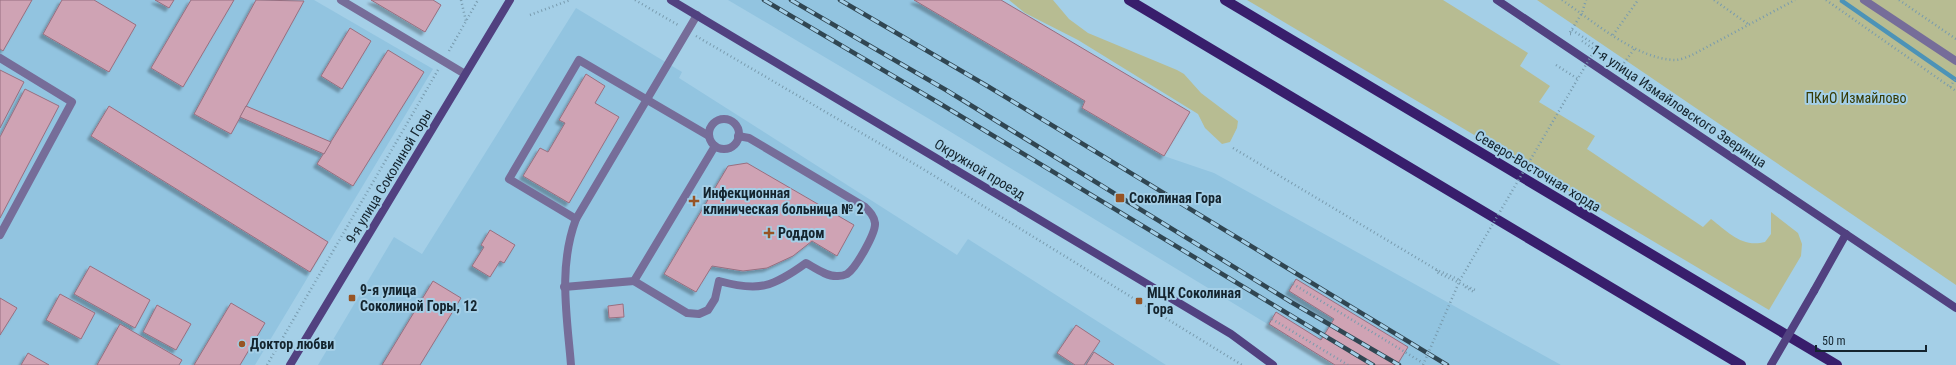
<svg xmlns="http://www.w3.org/2000/svg" width="1956" height="365" font-family="'Roboto Condensed',sans-serif">
<style>
.built{fill:#92c4e0}
.green{fill:#b7bc92}
.lines{fill:none;stroke-linecap:round;stroke-linejoin:round}
.stream{stroke:#4c93b7;stroke-width:4.5}
.building{fill:#cfa3b4;stroke:#986f80;filter:url(#shadow)}
.path{stroke:#789bae;stroke-width:2.5;stroke-dasharray:1 3;stroke-linecap:butt}
.lane{stroke:#766d99;stroke-width:8}
.street{stroke:#766d99;stroke-width:8}
.secondary{stroke:#514180;stroke-width:8}
.primary{stroke:#381e6c;stroke-width:10}
.rail-casing{stroke:#304652;stroke-width:4.5}
.rail{stroke:#a4cfe7;stroke-width:3;stroke-dasharray:9;stroke-linecap:butt}
.path-bridge{stroke:#789bae;stroke-width:2.5;stroke-dasharray:1 3;stroke-linecap:butt}
.secondary-bridge{stroke:#514180;stroke-width:8}
.poi-dot{fill:#975424;stroke:#a4cfe7;stroke-width:1.5}
.labels{text-anchor:middle;stroke-width:4;stroke-linejoin:round;paint-order:stroke}
.park-label{font-size:14px;fill:#363902;stroke:#a4cfe7}
.street-label{font-size:14px;fill:#14242e;stroke:#a4cfe7}
.poi-label{font-size:14px;font-weight:bold;fill:#14242e;stroke:#a4cfe7;text-anchor:start}
</style>
<defs>
<filter id="shadow"><feDropShadow dx="-3.5" dy="3.5" stdDeviation="1" flood-color="#0004"/></filter>
</defs>
<rect width="100%" height="100%" fill="#a4cfe7"/>
<g class="built">
<path d="M0,0H314L433,69L255,365H0Z"/>
<path d="M728,0H914L1085,101L1082,108L1164,156L1214,173L1561,365H1335L931,120Z"/>
<path d="M576,8L682,72L679,78L957,255L968,239L1166,365H318L394,237L422,254Z"/>
</g>
<g class="green">
<path d="M1009,0H1053L1069,19L1088,33L1177,70L1184,74L1201,93L1238,121L1237,128L1230,142L1222,144L1205,128L1198,114L1078,40L1025,13Z"/>
<path d="M1247,0H1443L1528,53L1520,66L1550,86L1539,102L1595,136L1587,149L1703,227L1711,219C1728,232 1742,248 1765,242L1771,234V212L1798,233L1802,244L1801,256L1769,310Z"/>
<path d="M1537,0H1956V285Z"/>
</g>
<g class="lines">
<path class="stream" d="M1842,1L1956,80"/>
</g>
<g class="building">
<path d="M0,0H32L3,51L0,49Z"/>
<path d="M62,0H94L136,25L109,72L43,34Z"/>
<path d="M155,0H174L169,8Z"/>
<path d="M191,0H234L183,87L151,68Z"/>
<path d="M256,0L304,1L231,134L194,114Z"/>
<path d="M371,0H433L441,5L425,32Z"/>
<path d="M914,0H1001L1190,112L1164,156L1082,108L1085,101Z"/>
<path d="M350,28L371,41L342,89L321,76Z"/>
<path d="M388,50L424,72L353,186L317,164Z"/>
<path d="M0,70L24,82L0,128Z"/>
<path d="M586,74L605,86L595,103L619,117L569,203L523,176L540,148L548,152L565,123L559,120Z"/>
<path d="M25,89L59,106L0,218V137Z"/>
<path d="M109,106L328,242L310,272L91,136Z"/>
<path d="M246,106L331,142L324,154L240,117Z"/>
<path d="M747,163L854,225L837,256L812,241L793,256L767,268L743,271L712,266L696,292L664,274L728,166Z"/>
<path d="M490,230L515,245L504,263L500,261L490,277L472,266L484,247L481,245Z"/>
<path d="M90,266L150,300L135,328L74,294Z"/>
<path d="M1296,279L1408,347L1397,365H1335L1269,324L1276,312L1321,340L1334,319L1289,291Z"/>
<path d="M433,281L461,298L420,365H382Z"/>
<path d="M60,294L95,313L81,339L46,320Z"/>
<path d="M0,298L17,308L0,335Z"/>
<path d="M231,303L265,323L240,365H194Z"/>
<path d="M623,304L624,317L609,318L608,306Z"/>
<path d="M157,305L191,324L176,350L143,332Z"/>
<path d="M120,324L182,360L179,365H97Z"/>
<path d="M1076,325L1100,341L1084,365H1075L1057,353Z"/>
<path d="M1094,352L1114,365H1086Z"/>
<path d="M28,353L49,365H21Z"/>
</g>
<g class="lines">
<g class="path">
<path d="M461,0L466,21"/>
<path d="M635,0L678,25"/>
<path d="M1562,0C1593,21 1636,59 1675,60C1680,60 1687,57 1692,55L1795,0"/>
<path d="M1714,0L1748,24"/>
<path d="M1826,0L1956,91"/>
<path d="M1899,0L1956,39"/>
<path d="M530,15L570,0"/>
<path d="M1572,30L1597,46"/>
<path d="M1571,34H1569L1582,13L1586,0"/>
<path d="M1613,35L1638,0"/>
<path d="M696,36L923,169L1242,365"/>
<path d="M1582,41L1595,50"/>
<path d="M449,51L478,0"/>
<path d="M1624,63L1635,48"/>
<path d="M1556,65L1578,79"/>
<path d="M1950,87L1956,78"/>
<path d="M1233,148L1437,270L1460,280"/>
<path d="M1437,270L1436,272L1475,290L1474,292"/>
<path d="M1293,284L1423,363"/>
<path d="M1465,287L1474,292"/>
<path d="M1272,319L1348,365"/>
<path d="M267,365L438,70"/>
</g>
<g class="lane">
<path d="M341,0L465,74"/>
<path d="M0,58L72,102L0,235"/>
<circle cx="724" cy="134" r="15"/>
<path d="M576,219L509,179L579,60L709,136"/>
<path d="M634,281L687,313L699,314L708,310L715,299L719,281C759,292 773,287 806,263C815,268 827,277 838,276C840,276 845,275 847,274C856,268 876,233 875,223C874,216 870,212 865,207L749,138L738,136"/>
<path d="M564,287L634,281L715,146"/>
<path d="M571,365C567,316 558,267 576,219L697,15"/>
</g>
<path class="street" d="M1864,0L1956,61"/>
<g class="secondary">
<path d="M671,0L1231,334L1273,365"/>
<path d="M1497,0L1956,308"/>
<path d="M1814,291L1846,234"/>
<path d="M290,365L510,0"/>
</g>
<g class="primary">
<path d="M1129,0L1741,365"/>
<path d="M1225,0L1837,365"/>
</g>
<g class="rail-casing">
<g id="rail">
<path d="M764,0L939,103L1373,365"/>
<path d="M791,0L946,90L1291,302L1399,365"/>
<path d="M840,0L989,87L1447,365"/>
</g>
</g>
<use href="#rail" class="rail"/>
<path class="path-bridge" d="M1423,365L1460,280L1597,46"/>
<path class="secondary-bridge" d="M1771,365L1814,291"/>
</g>
<g class="poi-dot">
<rect x="1115" y="193" width="10" height="10" rx="2"/>
<path d="M692 195h4v4h4v4h-4v4h-4v-4h-4v-4h4z"/>
<path d="M767 227h4v4h4v4h-4v4h-4v-4h-4v-4h4z"/>
<rect x="348" y="294" width="8" height="8" rx="2"/>
<rect x="1135" y="297" width="8" height="8" rx="2"/>
<circle cx="242" cy="344" r="4"/>
</g>
<g class="labels">
<g class="park-label">
<text x="1856" y="103">ПКиО Измайлово</text>
</g>
<g class="street-label">
<text transform="translate(1679 106) rotate(34)" y="5">1-я улица Измайловского Зверинца</text>
<text transform="translate(980 169) rotate(31)" y="5">Окружной проезд</text>
<text transform="translate(1538 171) rotate(31)" y="5">Северо-Восточная хорда</text>
<text transform="translate(389 176) rotate(-59)" y="5">9-я улица Соколиной Горы</text>
</g>
<g class="poi-label">
<text x="703" y="198">Инфекционная<tspan x="703" dy="16">клиническая больница № 2</tspan></text>
<text x="1129" y="203">Соколиная Гора</text>
<text x="778" y="238">Роддом</text>
<text x="360" y="295">9-я улица<tspan x="360" dy="16">Соколиной Горы, 12</tspan></text>
<text x="1147" y="298">МЦК Соколиная<tspan x="1147" dy="16">Гора</tspan></text>
<text x="250" y="349">Доктор любви</text>
</g>
</g>
<path d="M1816 345v6h110v-6" fill="none" stroke="#14242e" stroke-width="2"/>
<text x="1822" y="345" font-size="12" fill="#14242e" stroke="#a4cfe7" stroke-width="3" paint-order="stroke">50 m</text>
</svg>
